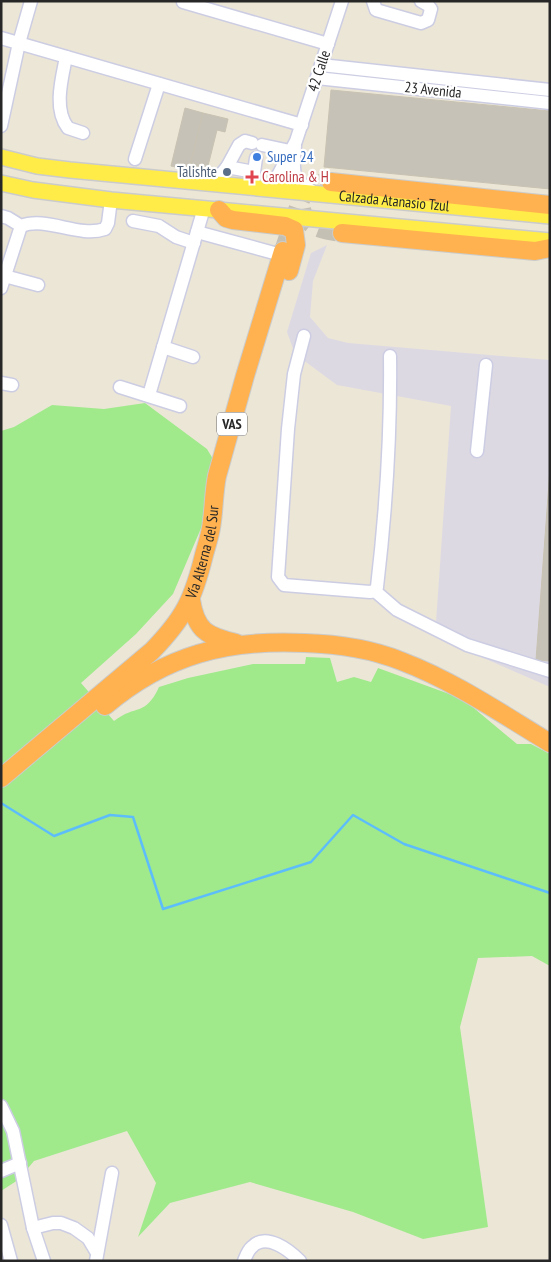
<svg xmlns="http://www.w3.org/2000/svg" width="551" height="1262" font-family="'PT Sans Narrow',sans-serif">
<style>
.industrial{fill:#ddd9e3}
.green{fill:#a0ea8c}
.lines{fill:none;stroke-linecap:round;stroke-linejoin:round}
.stream{stroke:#5dbdfb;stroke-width:2.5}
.building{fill:#c7c2b7;stroke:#c7c2b1}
.highway-tunnel{stroke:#c5c0b4;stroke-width:18;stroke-dasharray:18 9;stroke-linecap:butt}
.minor-casing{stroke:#cccde3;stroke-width:15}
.major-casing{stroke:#cbcbcb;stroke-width:18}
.highway-casing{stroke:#cbcbcb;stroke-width:20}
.minor{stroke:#fff;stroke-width:12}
.major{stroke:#ffec49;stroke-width:15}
.highway{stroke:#ffb24f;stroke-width:18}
.shop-dot{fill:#3f7fe0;stroke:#fff;stroke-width:2}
.service-dot{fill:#5c6f8a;stroke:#fff;stroke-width:2}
.health-dot{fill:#e0444e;stroke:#fff;stroke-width:2}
.labels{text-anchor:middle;stroke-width:4.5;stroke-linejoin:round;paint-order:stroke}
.shield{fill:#fff;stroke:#686868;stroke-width:1}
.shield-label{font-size:14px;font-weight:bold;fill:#272727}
.street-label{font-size:15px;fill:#272727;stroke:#fff}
.shop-label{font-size:15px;fill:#366cbe;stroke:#fff;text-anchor:start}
.service-label{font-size:15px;fill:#4e5e75;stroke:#fff;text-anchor:end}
.health-label{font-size:15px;fill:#be3a42;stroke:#fff;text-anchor:start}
</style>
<rect width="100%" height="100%" fill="#ece6d7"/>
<path class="industrial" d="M327,245L313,281L310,317L328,338L348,343L550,360V687L435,637L451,406L337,385L295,354L287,332L311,253Z"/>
<path class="green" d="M145,403L207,449L216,464L202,526L173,594L136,634L81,683L114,721C136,704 145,717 159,687L188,678L253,664H305L306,657L330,658L337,682L354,677L371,682L378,668L463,699L517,744H531L550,754V966L532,956L478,958L460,1027L488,1227L423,1239L353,1212L250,1182L170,1203L138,1237L156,1183L127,1131L34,1161L18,1180L1,1191V431L14,427L52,405L104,409Z"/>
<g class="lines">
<path class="stream" d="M1,803L54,836L110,815L133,817L163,909L311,862L353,815L404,844L550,893"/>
</g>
<g class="building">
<path d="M331,90L550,111V189L324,167Z"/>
<path d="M185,108L203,113L189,170L171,166Z"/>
<path d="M203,113L228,119L225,132L217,130L206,174L189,170Z"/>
<path d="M550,469V661L536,660Z"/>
</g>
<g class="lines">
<g class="highway-tunnel">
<path d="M302,209C306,229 325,231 342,233"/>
<path d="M283,251C287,239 291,228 295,216C302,196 306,181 331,182"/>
</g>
<g class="minor-casing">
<g id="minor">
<path d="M373,1L376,10L421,23L428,20L431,9L428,5L421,1"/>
<path d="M183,2L328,44"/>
<path d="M1,38L302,125"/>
<path d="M66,57C62,78 53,109 68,128L83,133"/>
<path d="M321,65L550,90"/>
<path d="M317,78L550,103"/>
<path d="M1,126L19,43L31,1"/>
<path d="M262,145L290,151"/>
<path d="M295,146C293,173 290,178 315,193"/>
<path d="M135,159L159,84"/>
<path d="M227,167L254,172"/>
<path d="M214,183L227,167L239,145L245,141L252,143"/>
<path d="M252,187L256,158"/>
<path d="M267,189L275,181L296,141L342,1"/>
<path d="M1,216L8,218L21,226C47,216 78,238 105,229L108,223L111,200"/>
<path d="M133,221L159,226L176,237L194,243"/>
<path d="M197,232L274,253"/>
<path d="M1,275L38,285"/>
<path d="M1,288L21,226"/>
<path d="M304,336L294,374L288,429L278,577L284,585L370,592L375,591"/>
<path d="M163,347L193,357"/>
<path d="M1,383L12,385"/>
<path d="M120,387L180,406"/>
<path d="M149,395L204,208"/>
<path d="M477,451L486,365"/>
<path d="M375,591L377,587C386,510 391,433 390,356"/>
<path d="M375,591L397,610L467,645L550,671"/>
<path d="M1,1106L13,1131L33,1228L44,1261"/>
<path d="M1,1171L20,1163"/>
<path d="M1,1225L11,1261"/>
<path d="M33,1228L53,1223H61L74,1228L88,1238L97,1253"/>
<path d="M96,1261L112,1173"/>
<path d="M244,1261C246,1256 248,1250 252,1247C266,1232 289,1250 300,1261"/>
</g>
</g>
<g class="major-casing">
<g id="major">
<path id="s1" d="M1,157L37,166L70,170L550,216"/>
<path d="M1,183L33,190L111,200L550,241"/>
</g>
</g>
<g class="highway-casing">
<g id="highway">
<path d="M331,182L550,205"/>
<path d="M219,210L226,218L233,220L285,226L294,230L296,245L289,271"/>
<path d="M342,233L535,251L550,248"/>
<path d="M191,600C196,631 207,636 236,643"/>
<path d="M105,706C165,655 227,639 305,643C337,644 371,649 401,661C454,681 502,714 550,743"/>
<path id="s2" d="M1,778L152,651C184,618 193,600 204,555C207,544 211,533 212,521C214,506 214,491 217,476L245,376L283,251"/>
</g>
</g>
<use href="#minor" class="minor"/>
<use href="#major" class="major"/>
<use href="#highway" class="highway"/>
</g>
<circle class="shop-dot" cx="257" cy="157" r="5"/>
<circle class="service-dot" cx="227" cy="172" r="5"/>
<path class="health-dot" d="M249.5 169.5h5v5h5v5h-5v5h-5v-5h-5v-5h5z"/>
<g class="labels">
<rect class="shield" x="217" y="412.5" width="30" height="23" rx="4"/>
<g class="shield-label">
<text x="232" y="429">VAS</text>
</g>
<g class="street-label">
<text transform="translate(319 71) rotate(-72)" y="5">42 Calle</text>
<text transform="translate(433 90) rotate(6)" y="5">23 Avenida</text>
<text dy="5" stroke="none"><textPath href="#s1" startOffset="396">Calzada Atanasio Tzul</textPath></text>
<text dy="5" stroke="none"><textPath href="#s2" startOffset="311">Vía Alterna del Sur</textPath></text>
</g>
<g class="shop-label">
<text x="267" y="162">Super 24</text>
</g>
<g class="service-label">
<text x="217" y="177">Talishte</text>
</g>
<g class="health-label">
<text x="262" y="182">Carolina &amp; H</text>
</g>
</g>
<rect width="551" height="1262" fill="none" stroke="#272727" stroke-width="5"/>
</svg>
